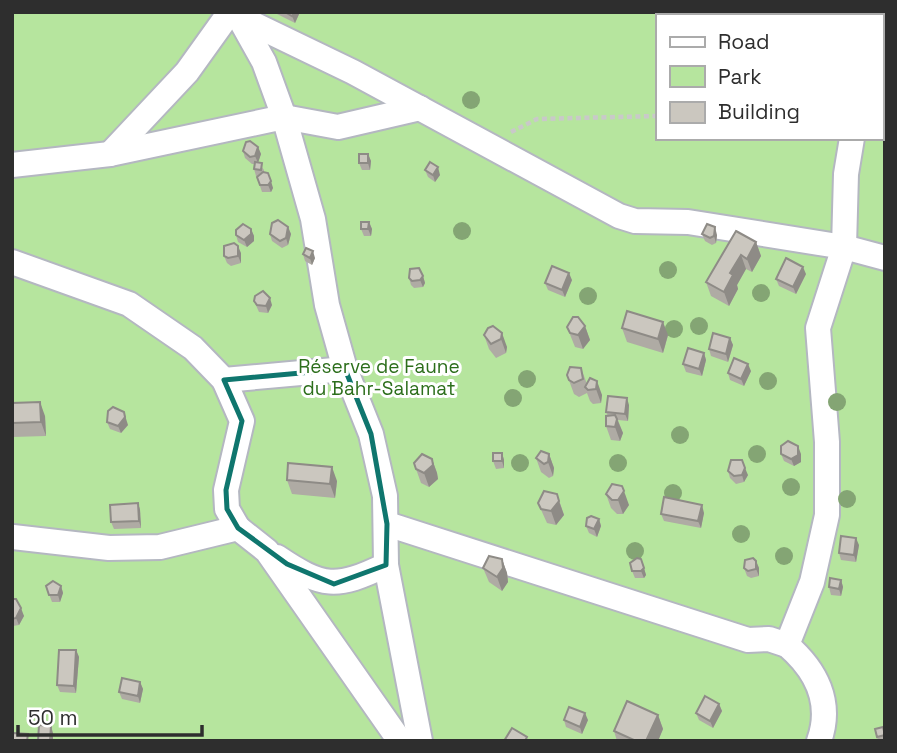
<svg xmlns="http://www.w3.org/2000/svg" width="897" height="753" font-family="'Space Grotesk',sans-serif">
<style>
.green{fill:#b6e59e;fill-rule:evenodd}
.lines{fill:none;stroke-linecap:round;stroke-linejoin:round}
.minor-casing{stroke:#b4b7c1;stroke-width:28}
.path{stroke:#c9c9c9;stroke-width:4.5;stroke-dasharray:5 3.5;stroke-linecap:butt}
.minor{stroke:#fff;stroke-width:24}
.tree{fill:#84a574}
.wall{fill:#afaba4}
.shaded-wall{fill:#8e8b86}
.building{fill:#cbc7bf;stroke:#8e8b86;stroke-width:2}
.marked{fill:none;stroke:#0f766e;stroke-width:5;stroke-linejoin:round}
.labels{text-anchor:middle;stroke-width:6;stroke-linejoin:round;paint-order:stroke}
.park-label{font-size:19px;fill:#2c6e1b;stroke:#fff}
</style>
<rect width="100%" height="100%" fill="#efe9e1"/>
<path class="green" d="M12,12H885V741H12ZM657,16H881V138H657Z"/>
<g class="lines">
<g class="minor-casing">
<g id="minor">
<path d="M236,12L264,62L284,117L313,219L327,305L345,369L371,434L385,496L386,565L420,741"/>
<path d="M241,18L353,72L619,216L635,221L688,222L844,247L885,258"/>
<path d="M881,54L885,46"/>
<path d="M110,154L187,72L230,12"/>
<path d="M12,165L110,154L284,117L338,127L420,108"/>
<path d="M12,262L129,304L193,348L224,380L242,421L226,490L227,509L238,528"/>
<path d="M224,380L345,369"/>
<path d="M387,524L748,640L769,639L787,645"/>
<path d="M13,537L109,548L160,547L238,528L267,551L400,741"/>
<path d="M277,557C323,588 336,589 386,565"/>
<path d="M819,741C833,702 816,670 787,645L812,582L827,515V442L818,328L844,247L846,174L852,138"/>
</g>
</g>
<path class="path" d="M511,132L537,119L657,116"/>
<use href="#minor" class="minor"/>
</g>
<g class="tree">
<circle cx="471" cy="100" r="9"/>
<circle cx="462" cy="231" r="9"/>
<circle cx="668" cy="270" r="9"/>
<circle cx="761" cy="293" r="9"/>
<circle cx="588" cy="296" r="9"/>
<circle cx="699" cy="326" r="9"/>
<circle cx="674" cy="329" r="9"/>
<circle cx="527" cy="379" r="9"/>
<circle cx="768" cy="381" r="9"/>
<circle cx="513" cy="398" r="9"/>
<circle cx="837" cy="402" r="9"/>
<circle cx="680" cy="435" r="9"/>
<circle cx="757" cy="454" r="9"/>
<circle cx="520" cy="463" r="9"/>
<circle cx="618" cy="463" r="9"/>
<circle cx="791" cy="487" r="9"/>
<circle cx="673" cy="493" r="9"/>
<circle cx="847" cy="499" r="9"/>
<circle cx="741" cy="534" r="9"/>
<circle cx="635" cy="551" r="9"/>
<circle cx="784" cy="556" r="9"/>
</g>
<g class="wall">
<path d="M273,12H300L295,23Z"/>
<path d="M741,12H754L751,16L742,15Z"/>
<path d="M258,147L261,154L258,162L264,170V172L273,188L271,192H262L257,177L258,176H256L254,169L255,164H252L245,158L243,151Z"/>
<path d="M368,154L371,161L370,170H362L359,163Z"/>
<path d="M425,170L440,175L435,182L428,177Z"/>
<path d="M369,222L372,229L371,236H364L361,229Z"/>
<path d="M288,227L291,234L288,245L282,248L272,241L270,234Z"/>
<path d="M251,229L254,236V241L247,247L238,242L236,235Z"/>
<path d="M702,234L717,235L716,243L712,245L705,241Z"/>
<path d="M756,242L761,256L752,272L746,269L737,285L738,289L729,306L711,296L706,282Z"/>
<path d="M241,253V263L231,266L227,263L224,256Z"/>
<path d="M303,254L315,258L312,265L305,261Z"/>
<path d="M806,274L796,294L779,286L776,279Z"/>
<path d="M423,276L425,283L423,287L414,288L411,285L409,278Z"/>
<path d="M572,280L565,297L548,290L545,283Z"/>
<path d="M254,301L272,305L268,313L259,312Z"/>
<path d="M493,326L507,347L506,353L496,358L489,349L484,335Z"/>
<path d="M585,326L590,340L583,349L575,347L567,327Z"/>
<path d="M622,328L668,335L663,353L627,342Z"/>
<path d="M730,338L733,345L728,362L711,356L709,349Z"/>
<path d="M704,353L706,360L702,376L686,372L683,364Z"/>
<path d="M581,368L587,384L590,378L602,395L601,403L593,404L590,401L587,393L579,397L574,394L567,375Z"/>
<path d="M751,371L744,386L730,380L728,373Z"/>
<path d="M12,403L45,416L46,436L12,437Z"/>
<path d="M629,405L628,421L618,420L623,433L620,441L611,440L606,426L608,416L606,412Z"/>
<path d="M107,422L128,425L121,433L110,429Z"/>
<path d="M502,453L504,460V468L496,469L493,461Z"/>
<path d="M549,454L554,468L553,476L549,478L541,472L536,458Z"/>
<path d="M781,454H801V462L794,466L784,461Z"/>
<path d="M432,459L437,473L438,479L429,487L421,483L416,469Z"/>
<path d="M728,471L748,475L744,482L736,484L730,478Z"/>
<path d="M287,480L337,481L335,498L292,494Z"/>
<path d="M557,494L564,515L556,525L547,523L538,503Z"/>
<path d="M606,494L629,505L623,514H617L611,508Z"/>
<path d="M138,503L140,510L141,528L114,529L111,522Z"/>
<path d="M704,513L701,528L664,521L661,514Z"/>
<path d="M599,519L601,526L597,537L589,533L586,526Z"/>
<path d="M859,545L856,562L841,560L839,553Z"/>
<path d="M502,559L507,573L508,582L502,591L489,582L483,568Z"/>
<path d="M641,559L646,575L644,578H635L632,571Z"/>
<path d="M756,561L759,568V576L751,578L747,576L744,568Z"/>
<path d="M841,580L843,587L841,596L831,595L829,587Z"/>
<path d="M46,586H61L63,593L60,602H52Z"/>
<path d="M12,599L24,616L19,625L13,626Z"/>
<path d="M76,650L79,657L76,693L60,692L57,685Z"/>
<path d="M140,682L143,689L140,703L122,699L119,692Z"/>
<path d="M719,704L722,711L713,728L699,720L696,713Z"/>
<path d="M658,715L663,729L658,741H617L614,731Z"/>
<path d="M564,720H588L582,734L566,727Z"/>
<path d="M885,732V741H878L877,737Z"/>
</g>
<g class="shaded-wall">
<path d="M294,12H300L295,23L292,16Z"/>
<path d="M885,19V36L884,38L882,31Z"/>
<path d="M258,147L261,154L258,163L255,156Z"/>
<path d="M368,154L371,161L370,170L368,163Z"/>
<path d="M438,167L440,175L435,182L433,175Z"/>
<path d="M271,181L273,188L271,192L268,185Z"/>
<path d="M369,222L372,229L371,236L368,229Z"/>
<path d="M288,227L291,234L288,245L286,238Z"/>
<path d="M715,227L717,235L716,243L714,236Z"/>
<path d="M251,229L254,236V241L247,247L244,240Z"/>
<path d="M756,242L761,256L752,272L747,259Z"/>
<path d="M238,246L241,253V263L238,256Z"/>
<path d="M313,251L315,258L312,265L310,258Z"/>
<path d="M741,255L746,269L737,285L738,289L729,306L724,292L730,273Z"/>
<path d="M803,267L806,274L796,294L793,287Z"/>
<path d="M569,273L572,280L565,297L562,290Z"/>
<path d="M423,276L425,283L423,287L420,280Z"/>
<path d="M270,298L272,305L268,313L266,306Z"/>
<path d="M663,322L668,335L663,353L658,339Z"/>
<path d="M585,326L590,340L583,349L578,335Z"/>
<path d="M502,333L507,347L506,353L501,339Z"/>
<path d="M730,338L733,345L728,362L726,354Z"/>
<path d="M704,353L706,360L702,376L699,369Z"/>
<path d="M748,364L751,371L744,386L741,379Z"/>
<path d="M597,381L602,395L601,403L596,389Z"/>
<path d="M627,398L629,405L628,421L625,414Z"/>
<path d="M40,402L45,416L46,436L41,422Z"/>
<path d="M124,412L128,425L121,433L118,426Z"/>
<path d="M617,419L623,433L620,441L615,427Z"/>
<path d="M798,446L801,454V462L794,466L791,459Z"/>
<path d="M502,453L504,460V468L502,461Z"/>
<path d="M549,454L554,468L553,476L548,462Z"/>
<path d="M432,459L437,473L438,479L429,487L424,473Z"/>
<path d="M332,467L337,481L335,498L330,484Z"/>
<path d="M745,468L748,475L744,482L742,475Z"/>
<path d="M624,491L629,505L623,514L618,500Z"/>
<path d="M559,501L564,515L556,525L551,511Z"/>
<path d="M138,503L140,510L141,528L139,521Z"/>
<path d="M702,505L704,513L701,528L698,521Z"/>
<path d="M599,519L601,526L597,537L594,529Z"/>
<path d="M856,538L859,545L856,562L854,555Z"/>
<path d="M502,559L507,573L508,582L502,591L497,577Z"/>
<path d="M756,561L759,568V576L756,569Z"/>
<path d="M644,568L646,575L644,578L641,571Z"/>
<path d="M841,580L843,587L841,596L839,589Z"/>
<path d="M61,586L63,593L60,602L58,595Z"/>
<path d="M21,608L24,616L19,625L16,618Z"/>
<path d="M76,650L79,657L76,693L74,686Z"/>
<path d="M140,682L143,689L140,703L138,696Z"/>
<path d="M719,704L722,711L713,728L710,721Z"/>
<path d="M585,713L588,720L582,734L580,727Z"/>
<path d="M658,715L663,729L658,741H646Z"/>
<path d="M51,726L53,733V741H50Z"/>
</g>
<g class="building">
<path d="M285,12H294L292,16Z"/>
<path d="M848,12L852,16H839L840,14Z"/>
<path d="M881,17L885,19L881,31Z"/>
<path d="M250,141L258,147L255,156L250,157L243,151L246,142Z"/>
<rect x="359" y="154" width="9" height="9"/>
<path d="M255,162L262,163L261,170L254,169Z"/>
<path d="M430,162L438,167L433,175L425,170Z"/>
<path d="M263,172L268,173L271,181L268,185H260L257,177Z"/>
<path d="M278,220L288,227L286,238L280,241L270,234L272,223Z"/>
<path d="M361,222H369L368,229H361Z"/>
<path d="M243,224L251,229V234L244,240L236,235V230Z"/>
<path d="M707,224L715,227L714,236L710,238L702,234Z"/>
<path d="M736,231L756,242L747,259L741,255L730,273L733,275L724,292L706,282Z"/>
<path d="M234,243L238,246V256L228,258L224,256V246Z"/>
<path d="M306,248L313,251L310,258L303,254Z"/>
<path d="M786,258L803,267L793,287L776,279Z"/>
<path d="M552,266L569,273L562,290L545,283Z"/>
<path d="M419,268L423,276L420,280L412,281L409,278L410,269Z"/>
<path d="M263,291L270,298L266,306L257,305L254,301L255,296Z"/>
<path d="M627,311L663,322L658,339L622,328Z"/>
<path d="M573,317H578L585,326L578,335L570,333L567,327Z"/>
<path d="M493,326L502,333L501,339L491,344L484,335L488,328Z"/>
<path d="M713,333L730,338L726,354L709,349Z"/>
<path d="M688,348L704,353L699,369L683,364Z"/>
<path d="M734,358L748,364L741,379L728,373Z"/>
<path d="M570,367L581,368L583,379L574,383L569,380L567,375Z"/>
<path d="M590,378L597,381L596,389L588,390L585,387Z"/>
<path d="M608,396L627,398L625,414L606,412Z"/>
<path d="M40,402L41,422L12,423V403Z"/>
<path d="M113,407L124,412L125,417L118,426L107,422L108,411Z"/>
<path d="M615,415L617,419L615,427L606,426V416Z"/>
<path d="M788,441L798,446V455L791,459L781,454V446Z"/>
<path d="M541,451L549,454L548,462L544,464L536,458Z"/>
<rect x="493" y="453" width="9" height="8"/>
<path d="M422,454L432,459L433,465L424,473L416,469L414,463Z"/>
<path d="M731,460H742L745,468L742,475L734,476L728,471Z"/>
<path d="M288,463L332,467L330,484L287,480Z"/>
<path d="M612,484L622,486L624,491L618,500H612L606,494Z"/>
<path d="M544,491L557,494L559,501L551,511L541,509L538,503Z"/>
<path d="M664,497L702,505L698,521L661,514Z"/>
<path d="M138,503L139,521L111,522L110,505Z"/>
<path d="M591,516L599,519L594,529L586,526L587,518Z"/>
<path d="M841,536L856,538L854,555L839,553Z"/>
<path d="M489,556L502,559L503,568L497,577L483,568Z"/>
<path d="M637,558L641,559L644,568L641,571H632L630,563Z"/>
<path d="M753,558L756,561V569L748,571L744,568L745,560Z"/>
<path d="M830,578L841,580L839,589L829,587Z"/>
<path d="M53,581L61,586L58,595H49L46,586Z"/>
<path d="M12,599H16L21,608L16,618L12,619Z"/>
<path d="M59,650H76L74,686L57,685Z"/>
<path d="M122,678L140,682L138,696L119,692Z"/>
<path d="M705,696L719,704L710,721L696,713Z"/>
<path d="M627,701L658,715L646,741H636L614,731Z"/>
<path d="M569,707L585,713L580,727L564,720Z"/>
<path d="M39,725L51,726L50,741H38Z"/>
<path d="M883,727L885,735L877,737L875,729Z"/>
<path d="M512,728L527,737L525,741H504Z"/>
<path d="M13,733L28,734L27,741H13Z"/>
</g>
<path class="marked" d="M345,369L371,434L387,524L386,565L334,584L287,564L238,528L227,509L226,490L242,421L224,380Z"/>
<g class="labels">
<g class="park-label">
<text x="379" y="373">Réserve de Faune<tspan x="379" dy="22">du Bahr-Salamat</tspan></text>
</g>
</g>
<rect width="897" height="753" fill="none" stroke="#2e2e2e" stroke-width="28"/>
<rect x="656" y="14" width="228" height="126" fill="#ffffff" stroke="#ababab" stroke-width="2"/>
<rect x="670" y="37" width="35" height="10" fill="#ffffff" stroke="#ababab" stroke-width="2"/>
<text x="718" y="49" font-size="21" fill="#2e2e2e">Road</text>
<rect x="670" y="66" width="35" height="21" fill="#b6e59e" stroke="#ababab" stroke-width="2"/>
<text x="718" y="84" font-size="21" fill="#2e2e2e">Park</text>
<rect x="670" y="102" width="35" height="21" fill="#cbc7bf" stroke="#ababab" stroke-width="2"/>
<text x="718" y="119" font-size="21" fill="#2e2e2e">Building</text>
<path d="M18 725v10h184v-10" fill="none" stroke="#2e2e2e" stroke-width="3.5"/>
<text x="28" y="725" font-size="21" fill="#2e2e2e" stroke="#ffffff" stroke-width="5" paint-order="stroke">50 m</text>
</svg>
